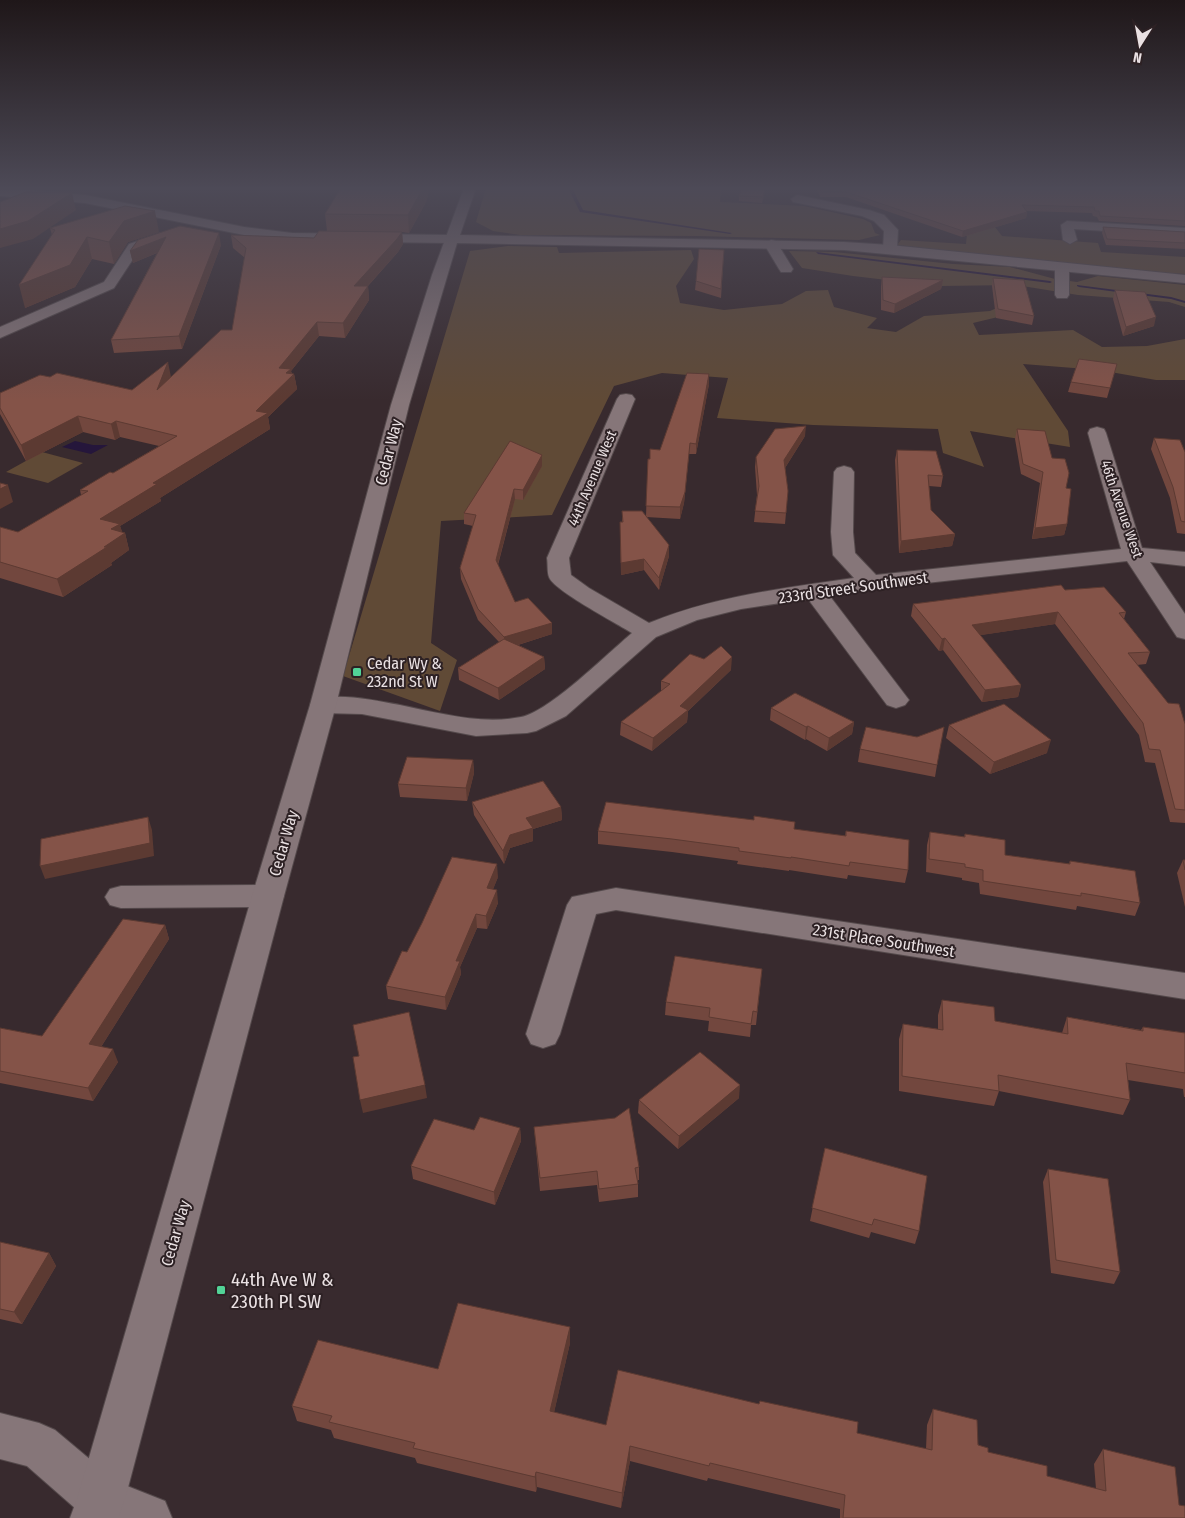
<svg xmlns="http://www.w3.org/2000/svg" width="1185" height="1518" font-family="'Fira Sans Condensed',sans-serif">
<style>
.green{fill:#604a36}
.water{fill:#25163b}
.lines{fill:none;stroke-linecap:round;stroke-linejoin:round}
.stream{fill:#25163b;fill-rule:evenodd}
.minor-casing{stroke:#54494b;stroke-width:2}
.secondary-casing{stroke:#54494b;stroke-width:2}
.minor{fill:#867679;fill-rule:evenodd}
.secondary{fill:#867679;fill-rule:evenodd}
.wall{fill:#72473e}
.shaded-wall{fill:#5c3a32}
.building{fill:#845348;stroke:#5c3a32}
.poi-dot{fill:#52d397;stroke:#2d2124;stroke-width:2}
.labels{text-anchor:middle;stroke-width:4;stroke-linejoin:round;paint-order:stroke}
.far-street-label{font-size:14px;fill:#eae1e3;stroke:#2d2124}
.street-label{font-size:16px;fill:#eae1e3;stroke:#2d2124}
.poi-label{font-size:16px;fill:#eae1e3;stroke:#2d2124;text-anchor:start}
.near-poi-label{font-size:19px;fill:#eae1e3;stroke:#2d2124;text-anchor:start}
</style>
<rect width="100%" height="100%" fill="#382a2e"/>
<g class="green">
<path d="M486,188H721L720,202L804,206L863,219L871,223L875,233L880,235L859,240L697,236L520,235L493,231L476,222Z"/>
<path d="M980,208L1002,236L1098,243L1101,252L1185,257V274L1095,268L897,245L901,240L966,244L967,234Z"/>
<path d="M508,246L557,247L559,253L691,250L694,259L676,286L680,303L724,310L782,304L806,291L828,290L834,307L877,318L867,328L896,332L924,316L990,311L1008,303L998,317L973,323L979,335L1073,330L1102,347L1147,346L1185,339V380H1156L1099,370L1023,364L1068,431L1070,447L970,431L984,467L943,453L938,429L813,425L717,418L728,378L662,373L614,386L552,515L441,521L431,643L457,660L440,711L343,676L470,251Z"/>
<path d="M789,251L834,252L953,264L1010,267L1055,279L1077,282L1098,276L1185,285V307L1169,302L1078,295L1016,285L938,286L853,276L802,268Z"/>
<path d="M42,452L83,463L48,483L6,472Z"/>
</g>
<path class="water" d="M75,441L93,445H108L91,454L62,447Z"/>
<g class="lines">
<g class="stream">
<path d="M568,188H572L583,210L732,233L730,234L580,212Z"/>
<path d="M816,252L1050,281L1052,282L1050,283L818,254Z"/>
<path d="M1077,285L1171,297L1185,301V303L1171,299L1079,287L1077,286Z"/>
</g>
<g class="minor-casing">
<g id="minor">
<path d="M0,188L85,195L244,227L292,233L452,235L459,239L452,243L292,241L244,235L85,203L0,196Z"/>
<path d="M797,195L869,210L884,215L898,230L897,249L890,253L885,252L883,249L884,231L874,221L862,216L793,202L791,199Z"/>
<path d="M1067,221L1185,228V236L1074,229L1077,240L1070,244L1063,240L1061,225Z"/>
<path d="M161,233L166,234L168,237L166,240L139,250L114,288L0,338V327L104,282L129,244Z"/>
<path d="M771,240L776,241L793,269L791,272H781L779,269L764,244Z"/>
<path d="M1062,263L1067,264L1069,267V295L1067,298H1057L1055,295V267L1057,264Z"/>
<path d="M626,394L632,395L635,399L569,558L571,575L589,588L649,623C715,596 785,588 854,578L833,555L831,532L834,472L837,468L844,466L851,468L854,472L853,532L855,553L876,575L1121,549L1088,433L1090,429L1097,427L1104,429L1106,433L1142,548L1185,552V566L1150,562L1185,614V639L1177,637L1127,561L871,589L829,595L909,700L905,705L896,708L887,705L808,599L741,609L697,620L656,637L566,716L536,731L527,733L476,736L362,714L323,713L314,711L310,705L314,699C342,693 373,700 400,705C439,713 481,725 521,717C549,712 608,653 632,633C618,624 553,590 549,577C547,572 548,564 547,558L617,399L620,395Z"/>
<path d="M268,885L279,888L284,896L279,904L268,907L121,908L110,905L105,897L110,889L121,886Z"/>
<path d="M616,888L1185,973V999L616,910L596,914L560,1034L555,1044L543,1048L531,1044L526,1034L567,905L572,897Z"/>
<path d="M0,1413L39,1423L55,1430L117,1482L165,1501L172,1518H89L84,1516L27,1466L0,1459Z"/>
</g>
</g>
<g class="secondary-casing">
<path id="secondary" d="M464,188H476L460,235L844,242L890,245L1185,275V283L844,250L457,243L409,405L336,705L284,896L125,1499L118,1518H70L77,1499L252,896L310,705L391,405L432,275Z"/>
</g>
<use href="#minor" class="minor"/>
<use href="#secondary" class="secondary"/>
</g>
<g class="wall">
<path d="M341,188H430L426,202L409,233L402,232L403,244L398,252L368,286L369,300L345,338L319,336L291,371L292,374H294L297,389L268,417L270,429L160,498L161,501L120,526L122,532L125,533L129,550L111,563L112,565L63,597L0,578V527L18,532L81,495L80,490L113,473L159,446L120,437L115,440L83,432L26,461L0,414V393L50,377L132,390L171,377L232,330L245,258L233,248L231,235L314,238L327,231L325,214Z"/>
<path d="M742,188H766L762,203L739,201V196Z"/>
<path d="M816,188H1185V226L1099,221L1097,217L1093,216L1092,213L1026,211L1027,212L1026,218L962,237L846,197H820Z"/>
<path d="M1103,227L1185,232V249L1106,245L1102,233Z"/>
<path d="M50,228L159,232L128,242L114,264L92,259L75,287L25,308L52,235Z"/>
<path d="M221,245L182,349L114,353L111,340L157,253L133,263L130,251Z"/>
<path d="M724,250L721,298L695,290L696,281Z"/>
<path d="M882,277L943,280L941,289L894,313L881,310V286Z"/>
<path d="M993,278L1034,316L1032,325L996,318L992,286Z"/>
<path d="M1115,290L1154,326L1123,336L1113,299Z"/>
<path d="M1114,374L1107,398L1068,392L1071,382Z"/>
<path d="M709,384L696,454H689L684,503L680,519L646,517L669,545V556L659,590L644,570L621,575L620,522H622V511L646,516L648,459H650L660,450Z"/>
<path d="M1017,429L1052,458L1067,524L1064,535L1032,539L1040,483L1021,474L1015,439Z"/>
<path d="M805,436L785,468L788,491L785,524L754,522L757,495L755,467L756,457Z"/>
<path d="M1154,438L1185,452V534L1177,533L1170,498L1151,449Z"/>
<path d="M897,450L943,476L941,487L929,486L931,510L955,534L952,546L899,553L895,460Z"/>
<path d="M542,466L523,500L515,499L498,565L515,602L552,623V634L518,645L544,657L545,669L499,700L459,680L458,668L499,642L478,620L461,579L460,568L473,526L464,524V513Z"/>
<path d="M1065,590L1126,612L1124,619L1150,652L1146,664L1137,665L1185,724V823L1170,822L1155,763L1145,762L1139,735L1055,624L980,635L1021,685L1018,697L982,702L943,650L939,651L911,616L913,604Z"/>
<path d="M731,670L688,711L687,722L652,751L620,735L621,722L661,692V681Z"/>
<path d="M771,708L854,722L852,734L827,751L806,739L805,740L770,720Z"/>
<path d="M949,725L1047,753L990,774L946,738Z"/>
<path d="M860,749L937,765L935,777L858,762Z"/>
<path d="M473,760L474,773L467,801L400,797L398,784Z"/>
<path d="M472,802L561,807L562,820L533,829V841L510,848L504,864L474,815Z"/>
<path d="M794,829L845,836L846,831L908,870L905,883L848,875L847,879L789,870V871L737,864L738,861L672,852L598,844V831Z"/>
<path d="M930,832L964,837L965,834L1005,855L1069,864L1070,861L1140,903L1135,916L1077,906L1076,910L980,894L979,883L962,880V878L926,872L927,845Z"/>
<path d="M1183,860H1185V907L1177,873Z"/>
<path d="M498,877L493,889L498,903L487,929L477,928L460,967L461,974L446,1010L388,999L386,986Z"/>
<path d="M165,925L169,939L101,1047L118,1062L93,1101L0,1083V1028L42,1036Z"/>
<path d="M762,969L756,1025H751L750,1037L708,1031L709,1021L665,1015L666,1002Z"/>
<path d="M942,1000L995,1021L1062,1033L1067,1017L1141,1030L1143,1027L1185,1033V1097H1184L1183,1089L1128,1080L1130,1100L1123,1115L999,1091L994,1106L899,1091V1039L903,1024L938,1029V1015Z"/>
<path d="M739,1098L678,1149L638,1113L639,1100Z"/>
<path d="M534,1127L639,1167V1180H638V1197L599,1202L597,1185L540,1191Z"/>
<path d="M520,1128L521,1141L495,1205L413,1179L411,1166L474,1130Z"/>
<path d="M825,1148L919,1231L915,1244L871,1232L869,1238L810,1221Z"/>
<path d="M1048,1169L1120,1272L1114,1284L1051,1273L1043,1182Z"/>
<path d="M0,1242L49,1253L56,1266L22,1324L0,1319Z"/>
<path d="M570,1343L554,1412L606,1425L857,1433L926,1449L927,1425L933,1409L988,1452L1047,1476L1096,1489L1094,1464L1103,1449L1179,1505L1185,1518H840V1509L708,1478L707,1481L630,1461L621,1508L537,1487L536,1492L417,1463L415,1458L334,1438L331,1430L297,1421L292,1406L438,1369Z"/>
</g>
<g class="shaded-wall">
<path d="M423,188H430L426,202L409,233L408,215Z"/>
<path d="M765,188H766L762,203L763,197Z"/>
<path d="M72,193L76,210L33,239L0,248V229Z"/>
<path d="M155,211L159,232L128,242L114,264L109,242L124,221Z"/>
<path d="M1027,212L1026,218L962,237L963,231Z"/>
<path d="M402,232L403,244L398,252L356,299L354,286Z"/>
<path d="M219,233L221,245L182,349L179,336Z"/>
<path d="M87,237L92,259L75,287L25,308L19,285Z"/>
<path d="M166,237L168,248L133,263L130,251Z"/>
<path d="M943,280L941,289L894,313L895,304Z"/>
<path d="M368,286L369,300L345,338L343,323Z"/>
<path d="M1156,317L1154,326L1123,336L1126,327Z"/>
<path d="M317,322L319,336L291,371L292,377L294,374L297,389L268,417L270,429L160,498L161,501L120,526L123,534L125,533L129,550L111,563L112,565L63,597L57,579L100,519L153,483L256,411L279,368Z"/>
<path d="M168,362L171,377L157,390Z"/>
<path d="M709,374V384L696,454V444Z"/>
<path d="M78,416L83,432L26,461L21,445Z"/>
<path d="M116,421L120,437L115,440L111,424Z"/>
<path d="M806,426L805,436L783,471L784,460Z"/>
<path d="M690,443L684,503L680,519V507Z"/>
<path d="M542,455V466L523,500V490Z"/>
<path d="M8,485L13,502L0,509V489Z"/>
<path d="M514,489L515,499L496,571V560Z"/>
<path d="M1067,524L1064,535L1032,539L1035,528Z"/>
<path d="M955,534L952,546L899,553L901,541Z"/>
<path d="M669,545V556L659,590V578Z"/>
<path d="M644,559V570L621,575V563Z"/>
<path d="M1058,612L1055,624L969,637L972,625Z"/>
<path d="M552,623V634L505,649L504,637Z"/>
<path d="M945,638L943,650L939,651L942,639Z"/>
<path d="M544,657L545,669L499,700L498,688Z"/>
<path d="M732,657L731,670L688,711L687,722L652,751L653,738L680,706Z"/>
<path d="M1021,685L1018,697L982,702L985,690Z"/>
<path d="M854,722L852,734L827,751L829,738Z"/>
<path d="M808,726L806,739L805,740L806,727Z"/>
<path d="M1051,740L1047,753L990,774L994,762Z"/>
<path d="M473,760L474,773L467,801L466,788Z"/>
<path d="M561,807L562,820L533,829V841L510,848L504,864L503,851L510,835L526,818Z"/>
<path d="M148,817L152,830L154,856L45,879L40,866Z"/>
<path d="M497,864L498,877L488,902L487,888Z"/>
<path d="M497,890L498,903L487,929L486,916Z"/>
<path d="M476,914L477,928L460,967L461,974L446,1010L445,997L456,961Z"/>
<path d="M165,925L169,939L94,1058L89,1044Z"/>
<path d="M113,1049L118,1062L93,1101L88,1088Z"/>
<path d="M425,1085L427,1098L363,1113L360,1100Z"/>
<path d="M740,1085L739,1098L678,1149L679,1136Z"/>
<path d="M520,1128L521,1141L495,1205L494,1192Z"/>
<path d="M49,1253L56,1266L22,1324L14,1312Z"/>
<path d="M570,1327V1343L551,1426L550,1411Z"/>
<path d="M630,1446V1461L621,1508L622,1493Z"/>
<path d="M536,1472L537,1487L536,1492L535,1477Z"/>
</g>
<g class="building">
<path d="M341,188H423L408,215L325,214Z"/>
<path d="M742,188H765L763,197L739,196Z"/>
<path d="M819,188H1185V221L1100,216L1099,211H1095L1094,207L1022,205L1027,212L963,231L846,192L821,191Z"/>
<path d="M26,192L72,193L28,221L0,229V202Z"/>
<path d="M125,206L155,211L124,221L109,242L87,237L70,265L19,285L55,230L50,228Z"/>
<path d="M180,226L219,233L179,336L111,340L166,237L130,251L138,240Z"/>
<path d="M1103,227L1185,232V243L1107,239Z"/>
<path d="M319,231L402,232L397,239L354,286H368L343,323L317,322L279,368L291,369L286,373L294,374L256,411L268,413L153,483L157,484L100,519L120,524L111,529L125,533L104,547H107L57,579L0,562V527L18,532L88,491L80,490L110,472L113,473L177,436L116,421L111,424L78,416L21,445L0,408V393L40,375L50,377L57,373L132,390L168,362L157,390L221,330H232L246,248L231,235L314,238Z"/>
<path d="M699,249L724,250L721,289L696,281Z"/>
<path d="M882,277L943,280L895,304L883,300Z"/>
<path d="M993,278L1024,280L1034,316L998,309Z"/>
<path d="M1115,290L1145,292L1156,317L1126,327Z"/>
<path d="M1079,359L1117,364L1110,388L1071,382Z"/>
<path d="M687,373L709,374L696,444L690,443L685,492L680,507L646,506L648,459H650V449L660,450Z"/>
<path d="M806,426L784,460L788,491L786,513L755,511L759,486L756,457L775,429Z"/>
<path d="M1017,429L1045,431L1052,458L1065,459L1069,473L1066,488L1071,489L1067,524L1035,528L1043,472L1023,464Z"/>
<path d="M1154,438L1180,440L1185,452V522L1181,521L1173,487Z"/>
<path d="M510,441L542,455L523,490L514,489L496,560L515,602L528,598L552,623L504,637L478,609L460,568L476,515L464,513Z"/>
<path d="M897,450L936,451L943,476L928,475L931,510L955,534L901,541Z"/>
<path d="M0,483L8,485L0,489Z"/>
<path d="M622,511H642L669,545L659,578L644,559L621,563L620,522H623Z"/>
<path d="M1061,585L1065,590L1104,587L1126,612L1119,613L1150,652L1128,653L1168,703L1179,704L1185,724V810L1175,809L1160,750L1149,749L1143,723L1058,612L972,625L1021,685L985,690L945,638L942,639L913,604Z"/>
<path d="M504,639L544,657L498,688L458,668Z"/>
<path d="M721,646L732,657L680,706L688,710L653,738L621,722L670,684L661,681L690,654L704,659Z"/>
<path d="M795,693L854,722L829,738L808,726L806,727L771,708Z"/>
<path d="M1004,704L1051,740L994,762L949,725Z"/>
<path d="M866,727L917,737L944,727L937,765L860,749Z"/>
<path d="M407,757L473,760L466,788L398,784Z"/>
<path d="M543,781L561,807L526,818L533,828L510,835L503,851L472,802Z"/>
<path d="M606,802L754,820V816L795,822L794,829L846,836V831L909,840L908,870L850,862L849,866L791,857V858L739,851V848L672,839L598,831Z"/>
<path d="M148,817L150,843L40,866L41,839Z"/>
<path d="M930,832L965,837V834L1005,840V855L1070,864V861L1135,871L1140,903L1081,893V896L983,881V870L965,867V864L929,859Z"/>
<path d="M452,857L497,864L487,888L497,890L486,916L476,914L456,961H460L445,997L386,986L402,951L407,952L422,923Z"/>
<path d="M1183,860H1185V870Z"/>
<path d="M123,919L165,925L89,1044L113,1049L88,1088L0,1071V1028L42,1036Z"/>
<path d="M675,956L762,969L757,1012L753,1011L751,1024L709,1017L710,1008L666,1002Z"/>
<path d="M942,1000L994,1007L995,1021L1068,1034L1067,1017L1143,1031V1027L1185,1033V1073L1126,1063L1130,1100L998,1075L999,1091L902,1076L903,1024L943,1030Z"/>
<path d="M409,1012L425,1085L360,1100L353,1057L359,1056L353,1025Z"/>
<path d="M700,1052L740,1085L679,1136L639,1100Z"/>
<path d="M629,1108L639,1167L635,1168L638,1184L599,1189L597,1171L540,1178L534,1127L615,1118Z"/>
<path d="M480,1117L520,1128L494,1192L411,1166L434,1119L474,1130Z"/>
<path d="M825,1148L927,1176L919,1231L874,1219L872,1225L812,1208Z"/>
<path d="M1048,1169L1108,1179L1120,1272L1056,1260Z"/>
<path d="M0,1242L49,1253L14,1312L0,1309Z"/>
<path d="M458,1303L570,1327L550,1411L606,1425L618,1370L759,1404L760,1401L858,1422L857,1433L932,1450L933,1409L977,1420L978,1445L988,1448V1452L1047,1466V1476L1106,1491L1103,1449L1175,1467L1179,1505L1185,1506V1518H843L845,1495L710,1463L709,1466L630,1446L622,1493L536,1472L535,1477L413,1448L415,1443L329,1422L332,1416L292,1406L318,1340L438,1369Z"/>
</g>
<linearGradient id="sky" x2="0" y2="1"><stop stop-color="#1f1719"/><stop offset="0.47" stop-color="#4d4a57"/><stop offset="1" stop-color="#4d4a57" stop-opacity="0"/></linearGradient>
<rect width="1185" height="401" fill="url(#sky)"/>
<g class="poi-dot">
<rect x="352" y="667" width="10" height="10" rx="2.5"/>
<rect x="216" y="1285" width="10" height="10" rx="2.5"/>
</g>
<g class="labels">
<g class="far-street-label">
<text transform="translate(592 478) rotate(-67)" y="5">44th Avenue West</text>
<text transform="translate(1122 509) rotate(71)" y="5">46th Avenue West</text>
</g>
<g class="street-label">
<text transform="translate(388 452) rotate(-76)" y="6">Cedar Way</text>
<text transform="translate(853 587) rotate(-8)" y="6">233rd Street Southwest</text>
<text transform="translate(283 843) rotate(-74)" y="6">Cedar Way</text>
<text transform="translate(884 940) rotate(9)" y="6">231st Place Southwest</text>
<text transform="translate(175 1233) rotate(-74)" y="6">Cedar Way</text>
</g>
<g class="poi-label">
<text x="367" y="669">Cedar Wy &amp;<tspan x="367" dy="18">232nd St W</tspan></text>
</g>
<g class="near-poi-label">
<text x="231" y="1286">44th Ave W &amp;<tspan x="231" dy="22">230th Pl SW</tspan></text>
</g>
</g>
<g transform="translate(1140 45) rotate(191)" stroke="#2d2124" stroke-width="4" paint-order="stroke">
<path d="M0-4L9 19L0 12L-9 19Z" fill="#eae1e3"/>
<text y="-8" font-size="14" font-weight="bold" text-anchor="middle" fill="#eae1e3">N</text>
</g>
</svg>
